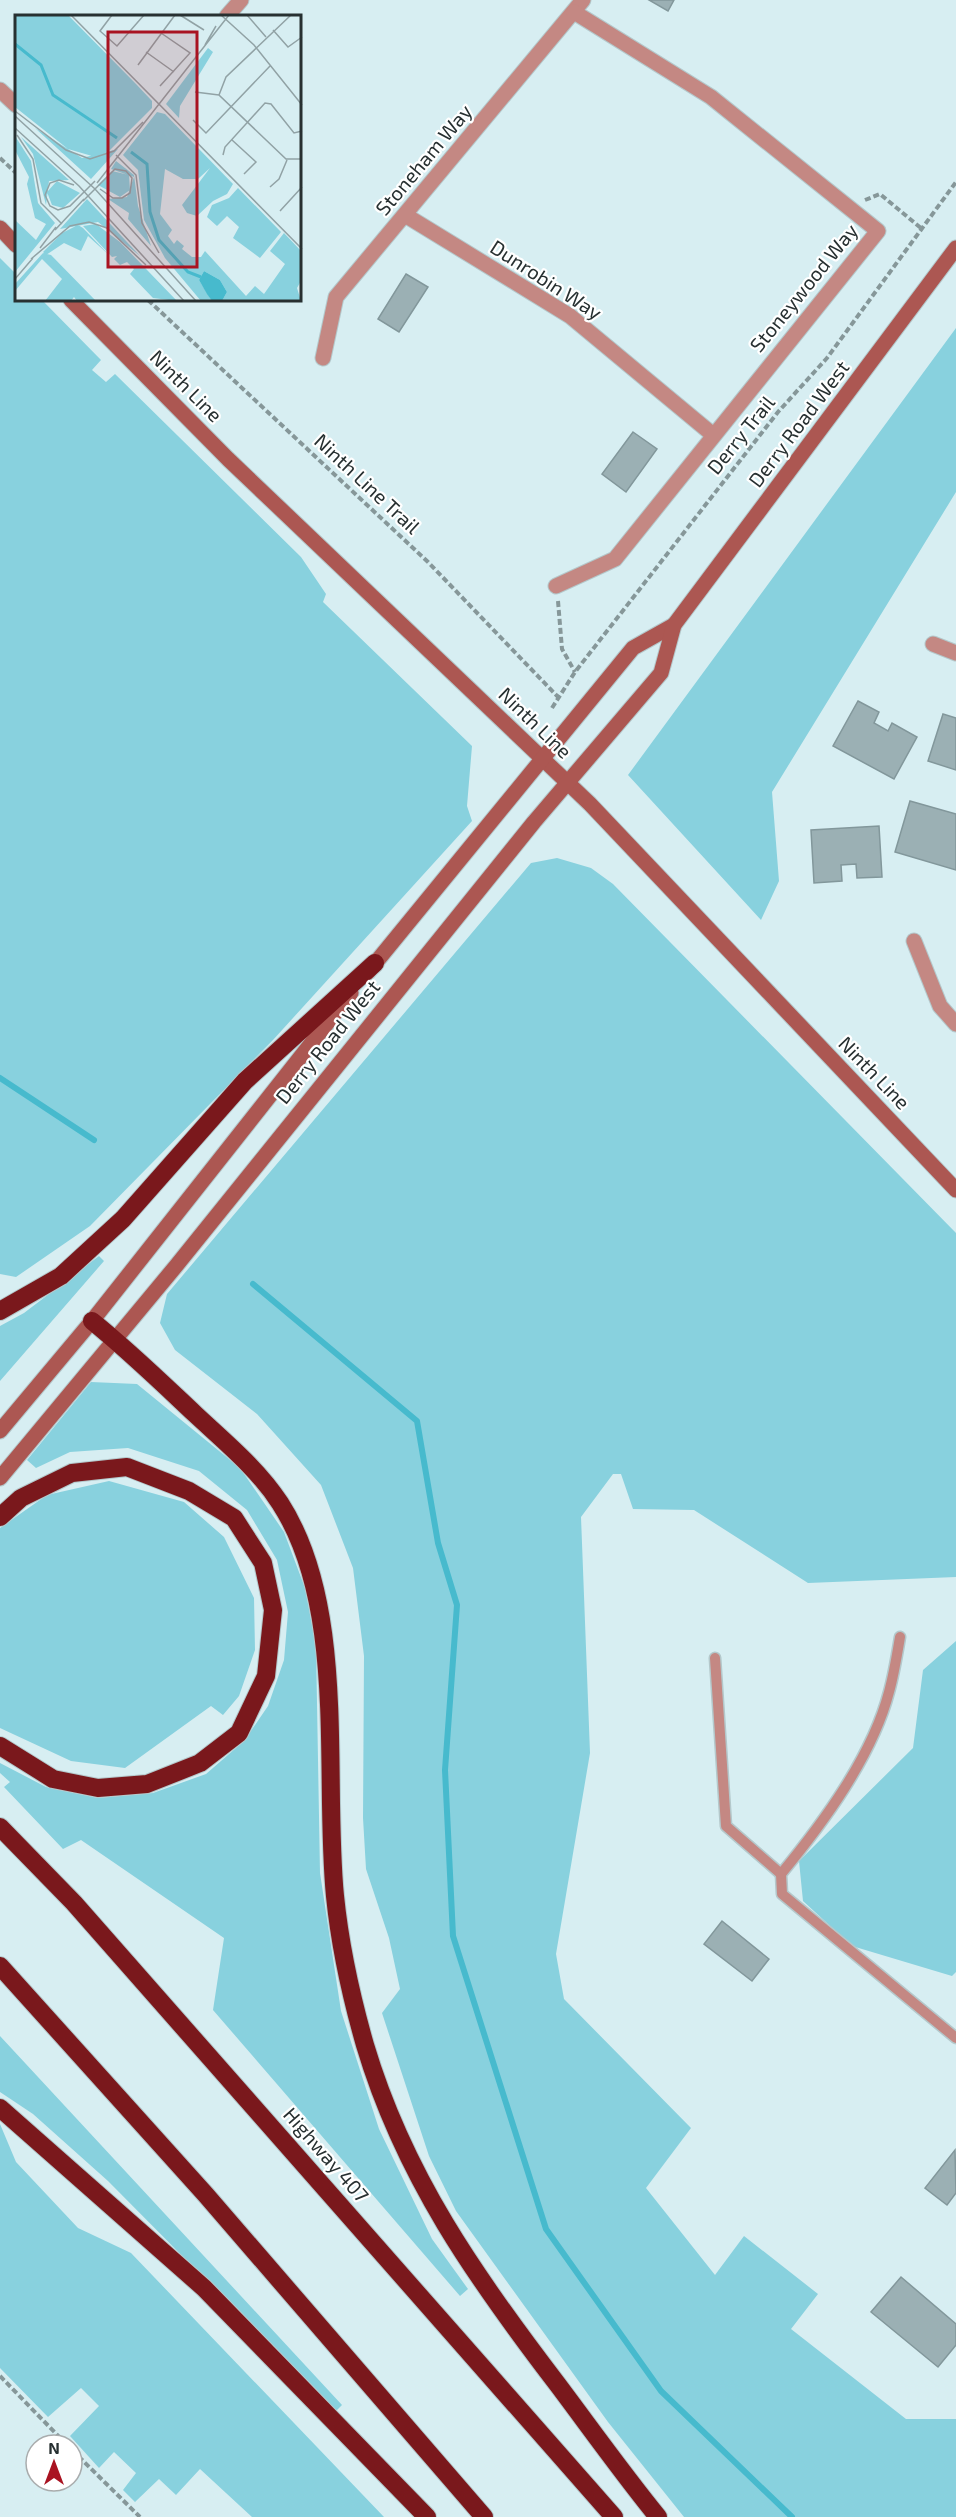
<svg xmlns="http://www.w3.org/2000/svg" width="956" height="2517" font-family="'Exo 2',sans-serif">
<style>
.green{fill:#88d1de}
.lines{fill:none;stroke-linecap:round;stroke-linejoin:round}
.stream{stroke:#47bacd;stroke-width:6}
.building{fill:#9bb0b4;stroke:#82979b;stroke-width:1.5}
.service-casing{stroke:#b4c8cb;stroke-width:13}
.minor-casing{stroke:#b4c8cb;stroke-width:17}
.secondary-casing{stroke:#b4c8cb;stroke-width:17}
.motorway-casing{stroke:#b4c8cb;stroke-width:20}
.path{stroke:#869799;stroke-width:4;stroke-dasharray:6 3;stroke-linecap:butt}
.service{stroke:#c48883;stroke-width:10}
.minor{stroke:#c48883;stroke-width:15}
.secondary{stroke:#ac5752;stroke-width:15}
.motorway{stroke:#7a181c;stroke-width:18}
.labels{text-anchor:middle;stroke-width:4.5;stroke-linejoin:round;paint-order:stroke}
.street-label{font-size:20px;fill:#273031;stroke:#fff}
.inset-river{fill:none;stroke:#47bacd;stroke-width:3}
.inset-road{fill:none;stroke:#91a2a5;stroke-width:1.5}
.view{fill:#a91321;fill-opacity:0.15;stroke:#a91321;stroke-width:3}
.inset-edge{fill:none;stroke:#273031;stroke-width:3}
</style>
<rect width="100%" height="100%" fill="#d7eef2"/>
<g class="green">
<path d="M0,258L16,274V300H42L101,360L92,370L106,382L115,374L301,557L326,594L323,602L472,746L467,806L472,821L273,1040L90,1226L16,1277L0,1274Z"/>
<path d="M956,328V492L772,792L779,881L761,920L628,775Z"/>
<path d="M557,858L591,868L613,884L956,1233V1577L808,1583L694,1510L633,1509L621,1474H613L581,1517L590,1753L556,1954L564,1999L691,2128L646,2188L715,2275L744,2236L818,2294L791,2329L906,2419H956V2517H684L608,2422L456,2211L429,2156L382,2013L400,1989L389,1938L366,1869L363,1818L364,1656L353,1568L321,1485L257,1414L175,1350L160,1323L167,1294L531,863Z"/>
<path d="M99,1256L104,1261L0,1381V1326L24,1313Z"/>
<path d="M91,1382L137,1384L240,1468L284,1532L305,1588L316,1646L320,1873L341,2011L379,2129L432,2239L468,2289L460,2296L213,2010L224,1938L81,1840L63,1849L4,1787L10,1782L0,1773V1763L46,1787L98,1798L153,1793L206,1774L244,1741L268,1706L284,1660L288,1612L277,1560L247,1510L199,1471L128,1448L70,1452L36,1468L27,1460Z"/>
<path d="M109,1481L184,1502L224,1537L254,1598L255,1650L239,1696L223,1715L211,1706L125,1768L71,1761L0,1728V1528L47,1495Z"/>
<path d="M956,1641V1972L952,1976L852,1946L803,1901L799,1861L913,1748L923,1670Z"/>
<path d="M0,2036L342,2405L336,2411L108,2181L33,2114L0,2092Z"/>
<path d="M0,2124L16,2162L78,2228L131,2253L384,2517H252L200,2469L176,2495L159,2479L135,2502L123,2490L136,2473L114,2452L99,2468L70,2436L99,2406L81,2388L48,2417L0,2368Z"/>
</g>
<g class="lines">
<g class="stream">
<path d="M0,1078L94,1140"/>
<path d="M253,1284L417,1421L438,1543L457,1605L445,1770L453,1936L546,2229L661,2391L792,2517"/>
</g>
</g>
<g class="building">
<path d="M649,0H674L668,11Z"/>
<path d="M406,274L428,287L399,332L378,319Z"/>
<path d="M633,432L657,449L626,492L602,474Z"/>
<path d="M858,701L879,712L874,723L888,731L892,723L917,737L894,779L833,746Z"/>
<path d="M943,714L956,718V770L928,761Z"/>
<path d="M910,801L956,814V870L895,852Z"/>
<path d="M879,826L882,877L857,878L856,864L841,865L842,881L814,883L811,830Z"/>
<path d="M722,1921L769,1959L752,1981L704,1944Z"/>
<path d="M955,2150L956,2193L947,2205L925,2188Z"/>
<path d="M901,2277L956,2324V2345L938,2367L871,2312Z"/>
</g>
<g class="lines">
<g class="service-casing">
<g id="service">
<path d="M900,1637C897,1655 894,1674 889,1692C872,1757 823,1823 781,1874L782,1894L956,2038"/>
<path d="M715,1658L726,1826L781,1874"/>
</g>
</g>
<g class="minor-casing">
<g id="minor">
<path d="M227,16L241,0"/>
<path d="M0,90L16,105"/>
<path d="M405,215L570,316L712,434"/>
<path d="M323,358L336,297L583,0"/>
<path d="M556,586L615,559L878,231L711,97L574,12"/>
<path d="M933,644L956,653"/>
<path d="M914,941L940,1006L956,1024"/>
</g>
</g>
<g class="secondary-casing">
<g id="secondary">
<path d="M0,228L16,245"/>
<path d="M71,300L228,459L590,804L956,1190"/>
<path d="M368,972L633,648L674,625"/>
<path d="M0,1431L92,1321L351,993"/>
<path d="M0,1478L176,1266L534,822L661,673L674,625L956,248"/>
</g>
</g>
<g class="motorway-casing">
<g id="motorway">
<path d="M0,1311L61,1276L123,1219L245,1081L375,963"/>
<path d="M92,1321C128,1350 161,1382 195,1414C225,1442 258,1469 280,1503C348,1608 323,1775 335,1896C340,1946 351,1996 365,2045C404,2176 476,2278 558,2385C591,2429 623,2474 658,2517"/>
<path d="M0,1517L21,1498L72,1473L127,1467L189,1491L234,1518L263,1563L273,1610L266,1676L239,1733L200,1763L147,1784L98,1788L53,1779L0,1746"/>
<path d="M0,1827L74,1903L614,2517"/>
<path d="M0,1966L206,2195L484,2517"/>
<path d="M0,2108L204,2288L427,2517"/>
</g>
</g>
<g class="path">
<path d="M0,158L16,173"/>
<path d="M865,200L880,194L922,229"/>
<path d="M148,300L428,562L559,698"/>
<path d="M558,601L562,649L575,672"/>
<path d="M552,708L575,672L778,412L827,358L956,182"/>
<path d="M0,2376L67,2445"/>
<path d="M72,2450L140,2517"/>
</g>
<use href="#service" class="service"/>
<use href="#minor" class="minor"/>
<use href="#secondary" class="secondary"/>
<use href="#motorway" class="motorway"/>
</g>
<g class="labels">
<g class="street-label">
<text transform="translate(424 160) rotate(-50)" y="7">Stoneham Way</text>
<text transform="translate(546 280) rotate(33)" y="7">Dunrobin Way</text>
<text transform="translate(804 288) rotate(-51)" y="7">Stoneywood Way</text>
<text transform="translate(186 386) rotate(45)" y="7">Ninth Line</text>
<text transform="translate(799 424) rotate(-53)" y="7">Derry Road West</text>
<text transform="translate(741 435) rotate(-51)" y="7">Derry Trail</text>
<text transform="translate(367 484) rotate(43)" y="7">Ninth Line Trail</text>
<text transform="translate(535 723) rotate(44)" y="7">Ninth Line</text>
<text transform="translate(328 1042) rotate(-51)" y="7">Derry Road West</text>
<text transform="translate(874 1073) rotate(46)" y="7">Ninth Line</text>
<text transform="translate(326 2155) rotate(49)" y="7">Highway 407</text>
</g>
</g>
<g transform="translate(15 15)">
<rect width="286" height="286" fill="#d7eef2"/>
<path d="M0,0H53L121,69L137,86V93L94,136L77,141L53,134L0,92ZM193,33L198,37L165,91L164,103L151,89ZM142,97L150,99L218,169L212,179L198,186L182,201L172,198L167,190L195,153L183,164H168L150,154L145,199L157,215L153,221L159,229L162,225L169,231L167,234L177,242H186L190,236L231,281L240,271L249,279L270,249L255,236L269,218L286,236V266L282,273L286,286H207L212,277L205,265L189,256L184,265L197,286H186L150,243L129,205L123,155L108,140ZM20,113L67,143L103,134L76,164ZM0,121L16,146L23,188L40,208L0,257V205L21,225L31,209L20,203L12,169L14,162L0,135ZM6,122L54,165L34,166L31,190L18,139ZM101,146L119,160L123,191L136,231L113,204L114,198L93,184L112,182L119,162L96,154ZM97,156L114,160L115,175L105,182L83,170ZM42,166L65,178L48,193L37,190L32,177ZM223,173L266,217L245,243L218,223L224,212L212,201L202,211L192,202L197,190L214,183ZM72,184L125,241L83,207L45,214ZM81,209L105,227L162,286L138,283L115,259L119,254L112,247L105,250L99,244L102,241L97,242L68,211ZM63,210L68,213L94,240L73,221L66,236L49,228L31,240L28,237L47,218ZM28,238L36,240L81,286H62L59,282L56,286H30L47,264L27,244L0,276V269Z" fill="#88d1de"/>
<path d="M189,256L205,265L212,277L207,286H197L192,279L184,265Z" fill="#47bacd"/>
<path class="inset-river" d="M0,29L26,50L38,80L102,123M116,137L132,149L135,197L144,225L173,257L186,262"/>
<path class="inset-road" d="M56,0L287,234M97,0L85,16L102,31L129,0M165,0L189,15M206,0L239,30L287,90M232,0L251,22M276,0L211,62L204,80L271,144H287M258,15L273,32L287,22M190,30L201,11M131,37L159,57M123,50L160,0M145,71L175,38L146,18M180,77L204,80M0,96L51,135L75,144L99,136L128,107M0,101L80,174L181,286M178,105L191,118L255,51M0,113L64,171L169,286M2,120L18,144L26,188L47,209M217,125L241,147L229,159M101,140L121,160L127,208L144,238M208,140L210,132L250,88L256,89L279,118L287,116M82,168L214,0M59,170L44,165L35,168L30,180L35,191L43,195L55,191L80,166M255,172L264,164L272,145M68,186L100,154L111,156L117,163L115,178L107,183H98L85,174M265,196L287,172M40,215L69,184M25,233L41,212M16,244L55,211L74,207L92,213L131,250M0,264L18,243"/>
<path class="view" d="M93,17H182V252H93Z"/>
<rect width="286" height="286" class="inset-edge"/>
</g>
<g transform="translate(54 2463)"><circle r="28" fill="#ffffff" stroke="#a9acad" stroke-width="1.5"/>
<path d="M0-4.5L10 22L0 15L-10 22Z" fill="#a91321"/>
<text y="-9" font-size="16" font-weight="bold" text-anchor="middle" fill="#273031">N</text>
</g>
</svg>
